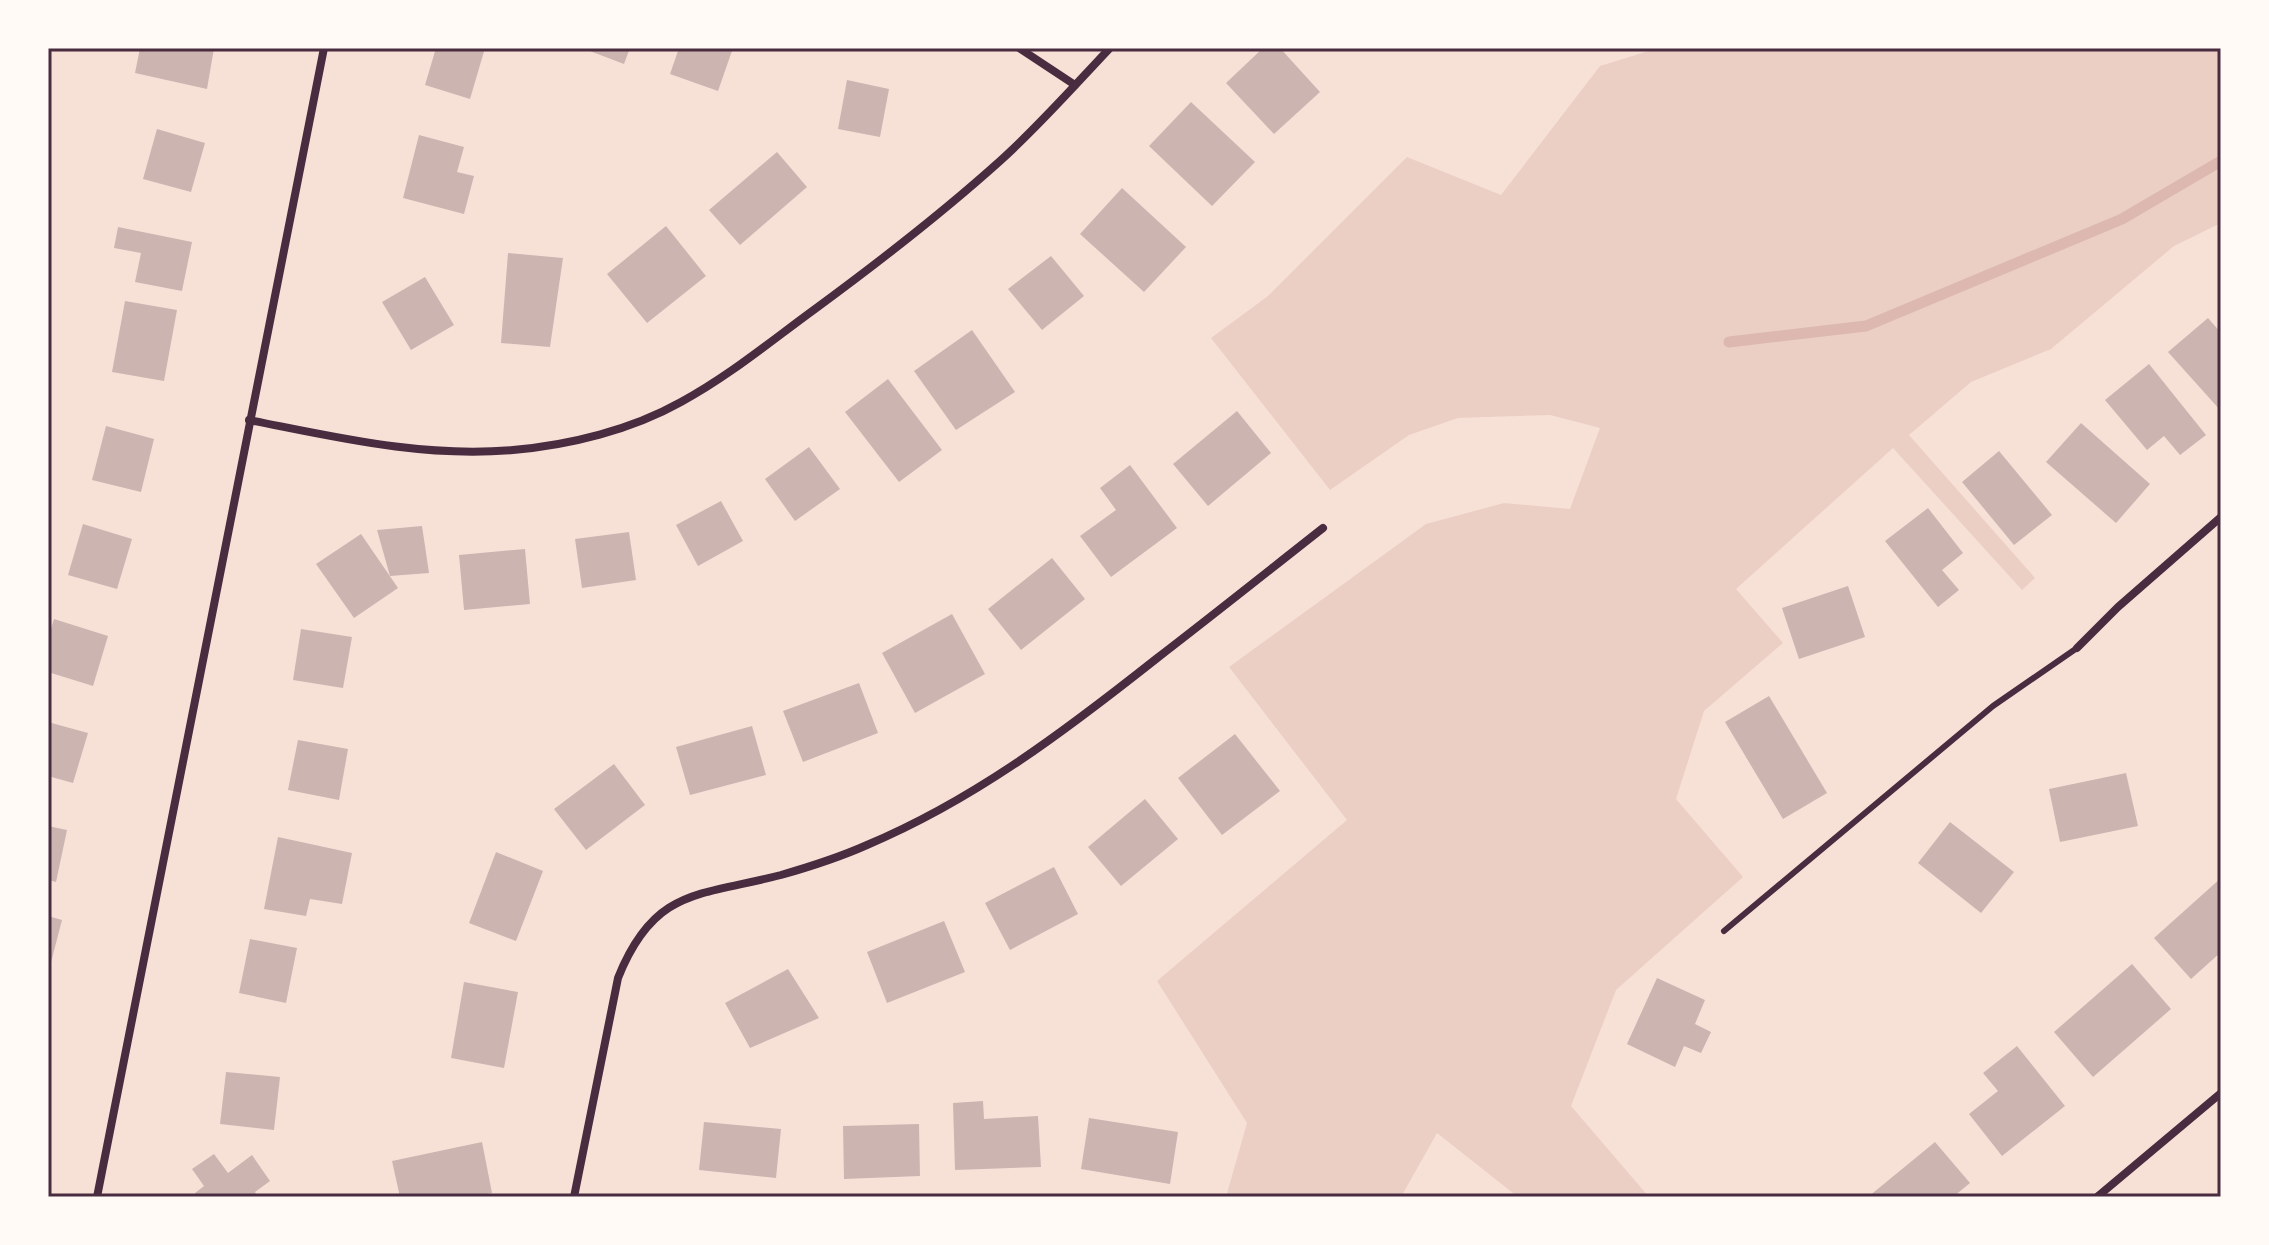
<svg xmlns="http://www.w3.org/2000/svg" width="2269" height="1245" font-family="'IBM Plex Sans',sans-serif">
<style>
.green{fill:#ebcfc5}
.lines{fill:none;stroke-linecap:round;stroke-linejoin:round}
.stream{stroke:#dcb8b0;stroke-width:11}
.building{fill:#ccb4b1}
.service{stroke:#4a2c40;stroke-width:6}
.minor{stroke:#4a2c40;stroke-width:8}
.neatline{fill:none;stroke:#4a2c40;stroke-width:3}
</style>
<rect width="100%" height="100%" fill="#f7e1d7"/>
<path class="green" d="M1658,48H2221V223L2174,246L2051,349L1971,382L1909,435L2035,578L2022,590L1893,448L1736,589L1783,643L1704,711L1676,799L1743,877L1616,990L1571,1106L1649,1197H1518L1437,1133L1401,1197H1226L1247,1123L1157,981L1347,820L1229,667L1426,524L1504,503L1570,509L1600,428L1550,415L1458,418L1409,435L1330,490L1211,338L1268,296L1407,157L1501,195L1600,66Z"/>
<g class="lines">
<path class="stream" d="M1729,342L1866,326L2122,219L2221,161"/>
</g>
<g class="building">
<path d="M140,48H214L207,89L135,73Z"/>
<path d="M436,48H485L470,99L425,85Z"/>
<path d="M582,48H630L624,64Z"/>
<path d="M679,48H733L718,91L670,74Z"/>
<path d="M1263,48H1280L1320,92L1274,134L1226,83Z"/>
<path d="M847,80L889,89L880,137L838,129Z"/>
<path d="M1191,102L1255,162L1212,206L1149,146Z"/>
<path d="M157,129L205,143L191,192L143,179Z"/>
<path d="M419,135L464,147L457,172L474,176L464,214L403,198Z"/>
<path d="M777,152L807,187L740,245L709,210Z"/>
<path d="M1122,188L1186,247L1144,292L1080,234Z"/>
<path d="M666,226L706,276L647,323L607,274Z"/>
<path d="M118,227L192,242L182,291L135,282L141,253L114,248Z"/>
<path d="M508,253L563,258L550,347L501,343Z"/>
<path d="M1051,256L1084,296L1042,330L1008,289Z"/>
<path d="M425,277L454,325L411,350L382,302Z"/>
<path d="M125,301L177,310L164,381L112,372Z"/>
<path d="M2208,318L2221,333V411L2168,352Z"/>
<path d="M972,330L1015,392L956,430L914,371Z"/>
<path d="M2149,364L2206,435L2180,455L2164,436L2147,450L2105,400Z"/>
<path d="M888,379L942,450L899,482L845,412Z"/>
<path d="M1237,411L1271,453L1208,506L1173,464Z"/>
<path d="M2081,423L2150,484L2116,523L2046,462Z"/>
<path d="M106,426L154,439L141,492L92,480Z"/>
<path d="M809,447L840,489L795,521L765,479Z"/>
<path d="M1999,451L2052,515L2014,545L1962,482Z"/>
<path d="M1130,465L1177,528L1111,577L1080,536L1116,510L1100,488Z"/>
<path d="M721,501L743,541L698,566L676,525Z"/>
<path d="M1928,508L1963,553L1942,570L1959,590L1938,607L1885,541Z"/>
<path d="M83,524L132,539L117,589L68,575Z"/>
<path d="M422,526L429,573L390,576L377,530Z"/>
<path d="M629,532L636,580L582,588L575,539Z"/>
<path d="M361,534L398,588L354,618L316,564Z"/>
<path d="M525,549L530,604L464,610L459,555Z"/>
<path d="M1052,558L1085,599L1021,650L988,609Z"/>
<path d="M1848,586L1865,637L1799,659L1782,608Z"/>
<path d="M952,614L985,674L915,713L882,653Z"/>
<path d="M54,619L108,636L93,686L48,672V639Z"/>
<path d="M301,629L352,637L343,688L293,680Z"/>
<path d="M859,683L878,733L803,762L783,711Z"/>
<path d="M1769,696L1827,793L1783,819L1725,722Z"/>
<path d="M48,722L88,733L73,783L48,776Z"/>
<path d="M752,726L766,775L690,795L676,747Z"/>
<path d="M1235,734L1280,791L1222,835L1178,778Z"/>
<path d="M298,740L348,749L339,800L288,790Z"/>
<path d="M614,764L645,805L586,850L554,809Z"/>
<path d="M2126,773L2138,826L2060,842L2049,789Z"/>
<path d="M1145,799L1178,839L1121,886L1088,847Z"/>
<path d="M1950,822L2014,872L1981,913L1918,863Z"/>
<path d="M48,826L67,830L56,882L48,880Z"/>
<path d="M278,837L352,853L342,904L310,899L306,916L264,909Z"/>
<path d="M496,852L543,871L516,941L469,923Z"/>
<path d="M1054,867L1078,914L1010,950L985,903Z"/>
<path d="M2221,878V952L2191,979L2154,938Z"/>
<path d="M48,916L62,920L49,970H48Z"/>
<path d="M944,921L965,972L887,1003L867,952Z"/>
<path d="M250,939L297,948L286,1003L239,993Z"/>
<path d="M2132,964L2171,1009L2093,1077L2054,1032Z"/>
<path d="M788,969L819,1018L750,1048L725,1003Z"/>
<path d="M1657,978L1705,1000L1695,1024L1711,1032L1701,1053L1684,1046L1675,1067L1627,1044Z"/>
<path d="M464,982L518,992L504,1068L451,1058Z"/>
<path d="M2017,1046L2065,1106L2002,1156L1969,1114L1998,1091L1983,1073Z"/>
<path d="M226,1072L280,1077L274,1130L220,1124Z"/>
<path d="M983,1101L984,1119L1038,1116L1041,1167L955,1170L953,1103Z"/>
<path d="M1089,1118L1178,1132L1170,1184L1081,1169Z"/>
<path d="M704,1122L781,1129L776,1178L699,1170Z"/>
<path d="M919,1124L920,1176L844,1179L843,1126Z"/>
<path d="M482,1142L492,1193L474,1197H400L392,1161Z"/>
<path d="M1935,1142L1970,1183L1953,1197H1868Z"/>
<path d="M214,1154L228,1173L252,1155L270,1181L255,1192L258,1197H198L195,1193L204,1186L192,1169Z"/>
</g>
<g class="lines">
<path class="service" d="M1724,931L1993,706L2077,648"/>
<g class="minor">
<path d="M1019,48L1075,85"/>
<path d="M249,420C336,437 422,458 513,450C570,445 631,430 681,402C729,376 771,341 815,309C879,262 941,214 1000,161C1039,126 1074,86 1110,48"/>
<path d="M2077,648L2118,607L2221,517"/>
<path d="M97,1197L324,48"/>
<path d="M574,1197L618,978C654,888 699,896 781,875C809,867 840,857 867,845C974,800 1065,731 1156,659C1212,616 1267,572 1323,528"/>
<path d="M2097,1197L2221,1093"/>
</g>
</g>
<rect width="2269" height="1245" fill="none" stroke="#fffaf5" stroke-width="100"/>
<rect x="50" y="50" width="2169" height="1145" class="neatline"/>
</svg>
